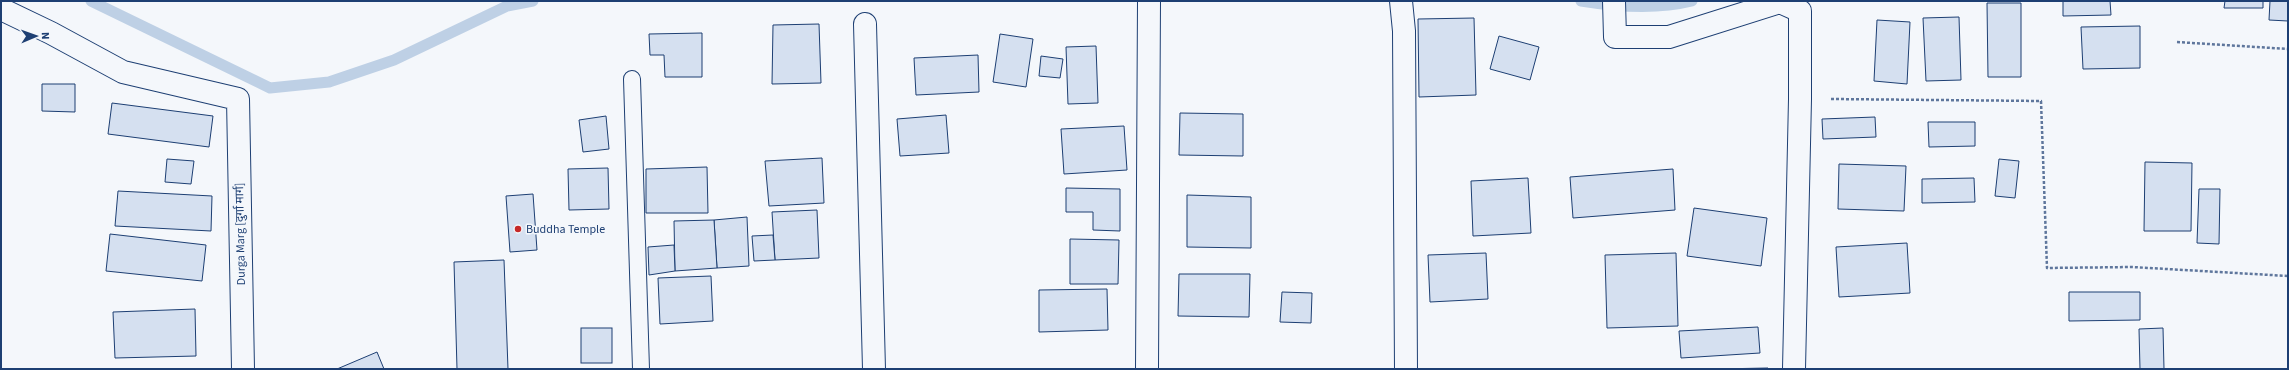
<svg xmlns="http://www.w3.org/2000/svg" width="2289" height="370" font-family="'Source Sans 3','Noto Sans Devanagari',sans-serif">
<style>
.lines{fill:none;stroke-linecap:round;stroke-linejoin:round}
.stream{stroke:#bed0e5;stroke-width:11}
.building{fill:#d5e0f0;stroke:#1d3f73}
.lane-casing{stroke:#1d3f73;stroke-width:18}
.street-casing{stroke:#1d3f73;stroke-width:24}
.path{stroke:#5e769c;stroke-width:2.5;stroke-dasharray:3 2;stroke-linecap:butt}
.lane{stroke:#f4f7fb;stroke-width:16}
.street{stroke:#f4f7fb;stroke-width:22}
.poi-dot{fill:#c62828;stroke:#f4f7fb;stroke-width:1.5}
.labels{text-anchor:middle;stroke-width:3;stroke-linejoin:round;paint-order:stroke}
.poi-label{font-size:12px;fill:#1d3f73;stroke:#f4f7fb;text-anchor:start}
.street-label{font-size:12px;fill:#1d3f73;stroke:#f4f7fb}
</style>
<rect width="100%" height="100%" fill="#f4f7fb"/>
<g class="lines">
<g class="stream">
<path d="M91,1L270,88L329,82L394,60L507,6L533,1"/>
<path d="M1581,1C1618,7 1656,10 1692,1"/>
</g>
</g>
<g class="building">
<path d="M2063,1H2110L2111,15L2063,16Z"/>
<path d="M2225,1H2263V8H2224Z"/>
<path d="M2270,1H2288V21L2269,20Z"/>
<path d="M1987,3H2021V77H1988Z"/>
<path d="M1959,17L1961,80L1926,81L1923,18Z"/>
<path d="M1474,18L1476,95L1419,97L1418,19Z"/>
<path d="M1877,20L1910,22L1907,84L1874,81Z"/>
<path d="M819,24L821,83L772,84L773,25Z"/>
<path d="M2140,26V68L2083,69L2081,27Z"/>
<path d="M702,33V77H665L664,55H650L649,34Z"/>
<path d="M1000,34L1033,39L1026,87L993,82Z"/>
<path d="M1499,36L1539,47L1530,80L1490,69Z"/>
<path d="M1096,46L1098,103L1068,104L1066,47Z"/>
<path d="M978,55L979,92L916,95L914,58Z"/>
<path d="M1041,56L1063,59L1060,78L1039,76Z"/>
<path d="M42,84H75V112L42,111Z"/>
<path d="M112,103L213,116L209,147L108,134Z"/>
<path d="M1180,113L1243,114V156L1179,155Z"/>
<path d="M946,115L949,153L900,156L897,119Z"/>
<path d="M606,116L609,149L583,152L579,120Z"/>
<path d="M1875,117L1876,137L1823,139L1822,119Z"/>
<path d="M1928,122H1975V146L1929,147Z"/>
<path d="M1124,126L1127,170L1064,174L1061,129Z"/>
<path d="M822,158L824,203L769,206L765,161Z"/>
<path d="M167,159L194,161L191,184L165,182Z"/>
<path d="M1999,159L2019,161L2015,198L1995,196Z"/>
<path d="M2145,162L2192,163L2191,231H2144Z"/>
<path d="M1839,164L1906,166L1904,211L1838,209Z"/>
<path d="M707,167L708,213H646V169Z"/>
<path d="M608,168L609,209L569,210L568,169Z"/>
<path d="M1673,169L1675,210L1573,218L1570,177Z"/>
<path d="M1528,178L1531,233L1473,236L1471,181Z"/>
<path d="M1974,178L1975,202L1922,203V179Z"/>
<path d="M1066,188L1120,189V231L1093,230V212H1066Z"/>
<path d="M2199,189H2220L2219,244L2197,243Z"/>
<path d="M118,191L212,196L211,231L115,226Z"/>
<path d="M533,194L537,250L510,252L506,196Z"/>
<path d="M1187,195L1251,197V248L1187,247Z"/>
<path d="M1694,208L1767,218L1761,266L1687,256Z"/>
<path d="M817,210L819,258L775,260L772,212Z"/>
<path d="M747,217L749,266L717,268L714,220Z"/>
<path d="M714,220L717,268L675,271L674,221Z"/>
<path d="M110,234L206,245L202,281L106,271Z"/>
<path d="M773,235L775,260L754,261L752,236Z"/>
<path d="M1070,239L1119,240L1118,284H1070Z"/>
<path d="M1907,243L1910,293L1839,297L1836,247Z"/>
<path d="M674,245L675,271L649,275L648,247Z"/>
<path d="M1486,253L1488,299L1430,302L1428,255Z"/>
<path d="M1676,253L1678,326L1607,328L1605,255Z"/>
<path d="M504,260L508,369H457L454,262Z"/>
<path d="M1179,274H1250L1249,317L1178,316Z"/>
<path d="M711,276L713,321L660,324L658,278Z"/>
<path d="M1107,289L1108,330L1039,332V290Z"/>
<path d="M1282,292L1312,293L1311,323L1280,322Z"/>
<path d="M2069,292H2140V320L2069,321Z"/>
<path d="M195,309L196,356L115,358L113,312Z"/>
<path d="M1758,327L1760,353L1681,358L1679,331Z"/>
<rect x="581" y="328" width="31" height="35"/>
<path d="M2163,328L2164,369H2140L2139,329Z"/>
<path d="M377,352L384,369H337Z"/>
<path d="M1768,368V369H1717Z"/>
</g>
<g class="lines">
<g class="lane-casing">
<path id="lane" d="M632,79L641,369"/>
</g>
<g class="street-casing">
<g id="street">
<path d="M1401,1L1404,31L1406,369"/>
<path d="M1614,1L1615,37H1669L1780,2L1800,11V99L1794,369"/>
<path d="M1,9L51,33L123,72L238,99L243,369"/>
<path d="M865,24L874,369"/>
<path d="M1147,369L1149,1"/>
</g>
</g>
<g class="path">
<path d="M2177,42L2288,49"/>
<path d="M1831,99L2041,101L2047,268L2132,267L2288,276"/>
</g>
<use href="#lane" class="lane"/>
<use href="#street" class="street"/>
</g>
<circle class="poi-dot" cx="518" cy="229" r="4"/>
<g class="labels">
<g class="poi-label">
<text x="526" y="233">Buddha Temple</text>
</g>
<g class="street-label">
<text transform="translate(240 234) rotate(-91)" y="4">Durga Marg [दुर्गा मार्ग]</text>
</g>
</g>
<rect width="2289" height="370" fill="none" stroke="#1d3f73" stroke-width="4"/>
<g transform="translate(36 36) rotate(88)" stroke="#f4f7fb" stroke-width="3" paint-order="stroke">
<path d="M0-3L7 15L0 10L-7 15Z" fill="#1d3f73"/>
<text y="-6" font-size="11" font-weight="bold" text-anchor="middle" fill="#1d3f73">N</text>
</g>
</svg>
